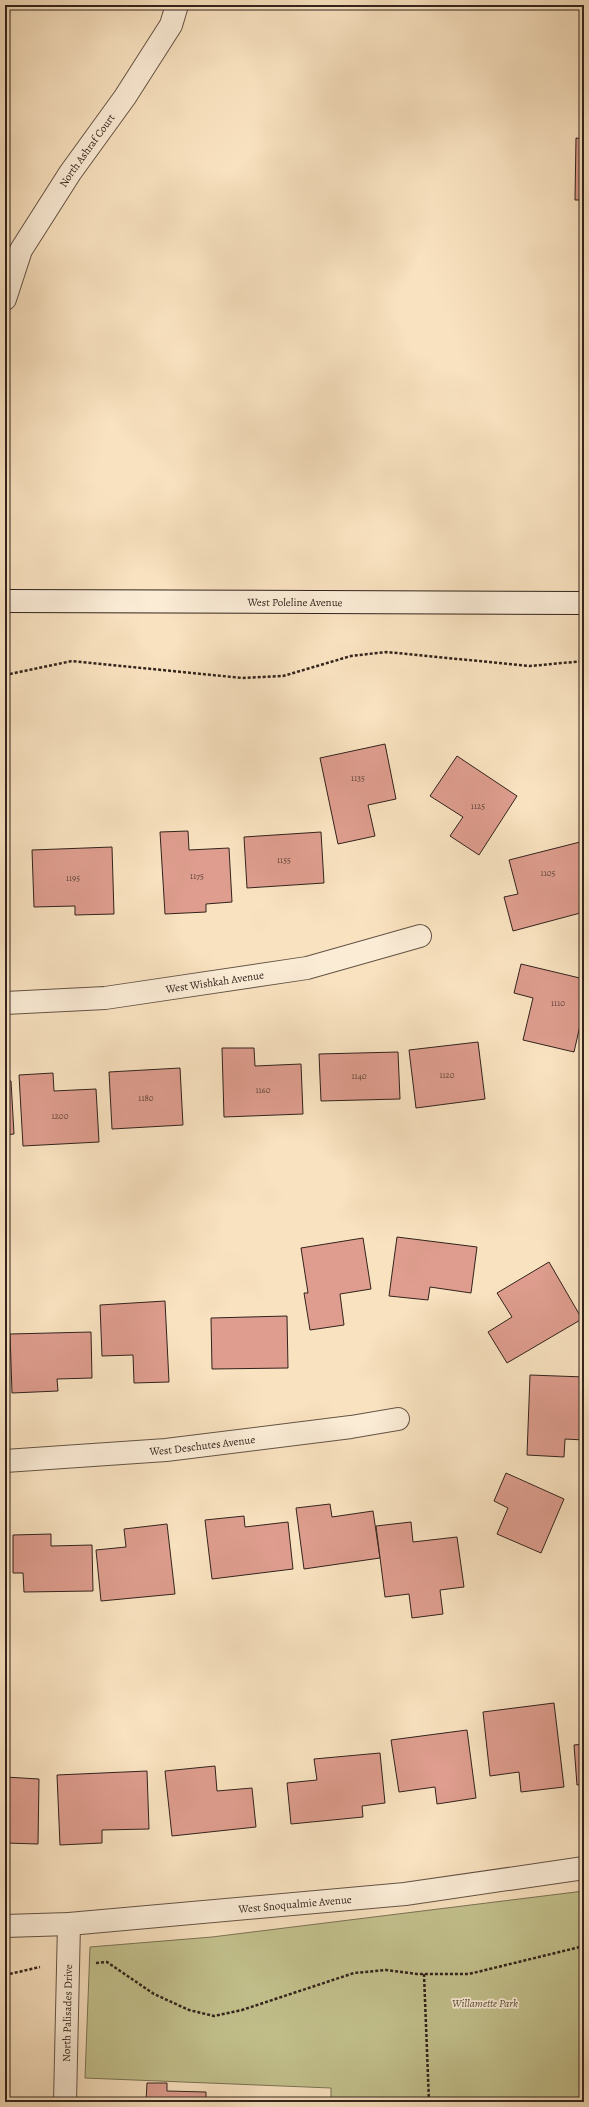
<svg xmlns="http://www.w3.org/2000/svg" width="589" height="2107" font-family="Alegreya,serif">
<style>
.green{fill:#c3c28e;stroke:#7a7255}
.building{fill:#de9d8e;stroke:#32231c}
.lines{fill:none;stroke-linecap:round;stroke-linejoin:round}
.street-casing{stroke:#645345;stroke-width:24}
.secondary-casing{stroke:#32231c;stroke-width:24}
.path{stroke:#32231c;stroke-width:2.5;stroke-dasharray:3 2;stroke-linecap:butt}
.street{stroke:#fbecd6;stroke-width:22}
.secondary{stroke:#fbecd6;stroke-width:22}
.labels{text-anchor:middle;stroke-width:3.5;stroke-linejoin:round;paint-order:stroke}
.number-label{font-size:9px;fill:#5d4238}
.street-label{font-size:11px;fill:#32231c;stroke:#fbecd6}
.park-label{font-size:11px;font-style:italic;fill:#564b38;stroke:#fbecd6}
</style>
<rect width="100%" height="100%" fill="#f9e2c0"/>
<filter id="stains"><feTurbulence type="fractalNoise" baseFrequency=".005" numOctaves="4"/><feColorMatrix values="0 0 0 0 .2 0 0 0 0 .09 0 0 0 0 .02 0 0 0 .5 -.17"/></filter>
<radialGradient id="worn" r=".72"><stop offset=".6" stop-color="#630" stop-opacity="0"/><stop offset="1" stop-color="#630" stop-opacity=".3"/></radialGradient>
<path class="green" d="M584,1891V2102H331V2088L85,2078L90,1947L212,1937Z"/>
<g class="building">
<path d="M576,138L584,139V200H575Z"/>
<path d="M385,744L396,799L368,805L375,836L338,844L320,758Z"/>
<path d="M457,756L517,796L479,855L450,836L463,817L430,796Z"/>
<path d="M188,831L189,850L229,848L232,902L206,904V912L165,914L160,832Z"/>
<path d="M321,832L324,883L247,888L244,837Z"/>
<path d="M584,841V912L513,931L504,897L518,894L509,860Z"/>
<path d="M112,847L114,914L75,915V906L34,907L32,850Z"/>
<path d="M521,964L584,979V1008L574,1052L523,1040L533,998L514,993Z"/>
<path d="M478,1042L485,1099L416,1108L409,1050Z"/>
<path d="M222,1048H254L255,1066L301,1064L303,1114L224,1117Z"/>
<path d="M398,1052L400,1099L321,1101L319,1054Z"/>
<path d="M180,1068L183,1125L112,1129L109,1072Z"/>
<path d="M53,1073L54,1091L96,1089L99,1142L23,1146L19,1075Z"/>
<path d="M5,1081H11L14,1134L5,1135Z"/>
<path d="M397,1237L477,1247L471,1293L430,1287L428,1300L389,1296Z"/>
<path d="M363,1238L371,1289L340,1294L344,1325L310,1330L304,1293H308L301,1248Z"/>
<path d="M549,1262L582,1319L507,1363L488,1332L512,1317L497,1293Z"/>
<path d="M165,1301L169,1382L134,1383L133,1355L102,1356L100,1305Z"/>
<path d="M287,1316L288,1368L212,1369L211,1318Z"/>
<path d="M91,1332L92,1378L57,1379L58,1391L12,1393L10,1334Z"/>
<path d="M530,1375L584,1377V1440L565,1439L564,1457L527,1455Z"/>
<path d="M506,1473L564,1499L541,1553L497,1534L508,1508L494,1501Z"/>
<path d="M330,1504L332,1517L373,1511L380,1558L304,1569L296,1508Z"/>
<path d="M244,1516L245,1527L288,1522L293,1569L212,1579L205,1520Z"/>
<path d="M411,1522L413,1542L457,1537L464,1587L440,1590L443,1614L412,1618L409,1594L385,1597L376,1526Z"/>
<path d="M167,1524L175,1594L101,1601L96,1550L126,1547L124,1529Z"/>
<path d="M51,1534V1546L92,1545L93,1591L24,1592L23,1573H13V1535Z"/>
<path d="M554,1703L564,1787L521,1792L519,1772L490,1776L483,1712Z"/>
<path d="M467,1730L476,1798L437,1804L435,1787L399,1792L391,1740Z"/>
<path d="M584,1744V1784L577,1785L574,1745Z"/>
<path d="M380,1753L385,1803L362,1806L363,1817L291,1824L287,1783L317,1780L314,1759Z"/>
<path d="M215,1766L217,1791L252,1788L256,1827L172,1836L165,1771Z"/>
<path d="M147,1771L149,1829L102,1830V1843L60,1845L57,1775Z"/>
<path d="M5,1777L39,1779L38,1844L5,1843Z"/>
<path d="M147,2083H167V2091L206,2092V2102H146Z"/>
</g>
<g class="lines">
<g class="street-casing">
<g id="street">
<path id="s1" d="M5,299L21,250L70,173L125,97L171,25L177,5"/>
<path id="s2" d="M5,1003L105,998L307,968L420,936"/>
<path id="s3" d="M5,1461L166,1450L351,1427L398,1419"/>
<path id="s4" d="M5,1926L69,1924L405,1894L584,1868"/>
<path id="s5" d="M65,2102L69,1924"/>
</g>
</g>
<g class="secondary-casing">
<g id="secondary">
<path id="s6" d="M5,601L584,603"/>
</g>
</g>
<g class="path">
<path d="M5,675L72,661L242,678L283,676L351,656L386,652L530,666L584,661"/>
<path d="M96,1963L107,1962L154,1994L189,2010L214,2016L242,2010L354,1973L386,1970L417,1974H469L584,1946"/>
<path d="M424,1974L429,2102"/>
<path d="M5,1975L40,1967"/>
</g>
<use href="#street" class="street"/>
<use href="#secondary" class="secondary"/>
</g>
<g class="labels">
<g class="number-label">
<text x="358" y="781">1135</text>
<text x="478" y="809">1125</text>
<text x="284" y="863">1155</text>
<text x="548" y="876">1105</text>
<text x="197" y="879">1175</text>
<text x="73" y="881">1195</text>
<text x="558" y="1006">1110</text>
<text x="447" y="1078">1120</text>
<text x="359" y="1079">1140</text>
<text x="263" y="1093">1160</text>
<text x="146" y="1101">1180</text>
<text x="60" y="1119">1200</text>
</g>
<g class="street-label">
<text dy="4" stroke="none"><textPath href="#s1" startOffset="171">North Ashraf Court</textPath></text>
<text dy="4" stroke="none"><textPath href="#s6" startOffset="290">West Poleline Avenue</textPath></text>
<text dy="4" stroke="none"><textPath href="#s2" startOffset="211">West Wishkah Avenue</textPath></text>
<text dy="4" stroke="none"><textPath href="#s3" startOffset="198">West Deschutes Avenue</textPath></text>
<text dy="4" stroke="none"><textPath href="#s4" startOffset="291">West Snoqualmie Avenue</textPath></text>
<text dy="4" stroke="none"><textPath href="#s5" startOffset="89">North Palisades Drive</textPath></text>
</g>
<g class="park-label">
<text x="485" y="2007">Willamette Park</text>
</g>
</g>
<rect width="589" height="2107" fill="none" stroke="#f9e2c0" stroke-width="20"/>
<rect x="6" y="6" width="577" height="2095" fill="none" stroke="#32231c" stroke-width="2"/>
<rect x="10" y="10" width="569" height="2087" fill="none" stroke="#32231c"/>
<rect width="100%" height="100%" filter="url(#stains)"/>
<rect width="100%" height="100%" fill="url(#worn)"/>
</svg>
